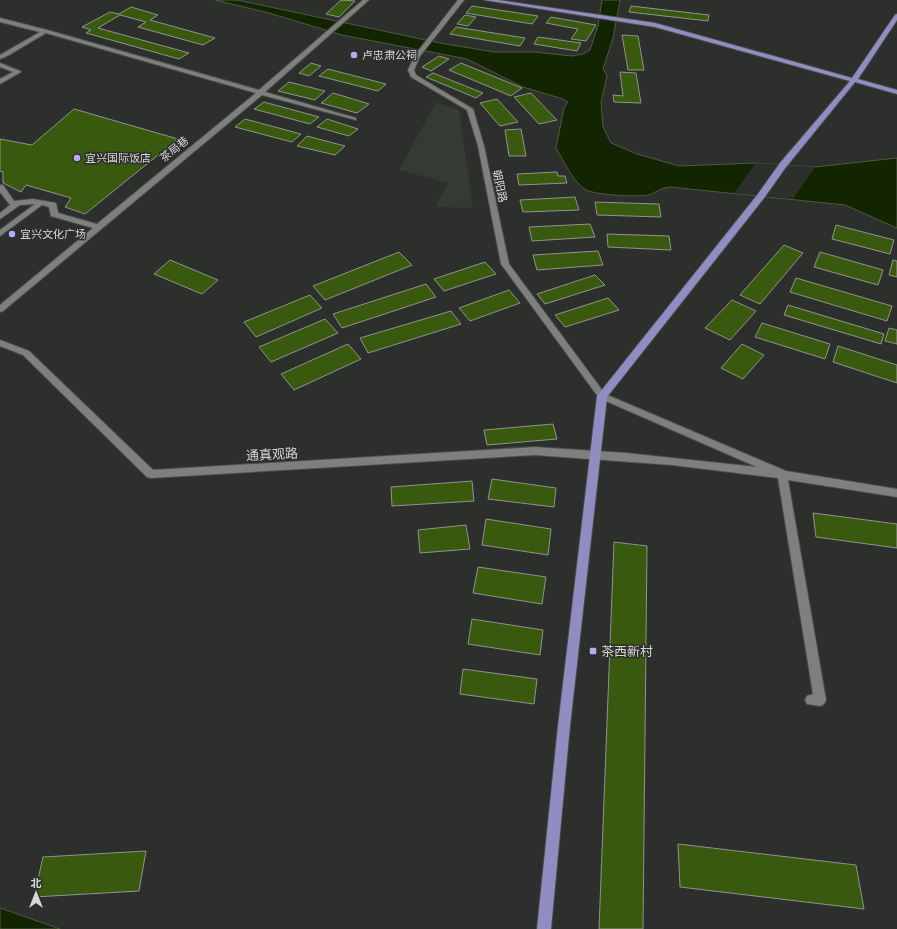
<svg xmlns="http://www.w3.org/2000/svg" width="897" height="929" font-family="Quicksand,'Noto Sans SC',sans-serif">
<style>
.built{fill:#353a32}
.water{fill:#132400;stroke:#4e5a40}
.pier{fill:#2d2f2c}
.building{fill:#395a0e;stroke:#91938f}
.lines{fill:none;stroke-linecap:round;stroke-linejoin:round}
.minor-casing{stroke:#4b4d4a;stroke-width:2}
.major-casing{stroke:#4b4d4a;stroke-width:2}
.minor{fill:#7e807d;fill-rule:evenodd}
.major{fill:#918cc1;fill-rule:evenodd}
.poi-dot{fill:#b3acf9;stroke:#2d2f2c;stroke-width:1.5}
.labels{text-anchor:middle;stroke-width:3;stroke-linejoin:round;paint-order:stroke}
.far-poi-label{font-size:11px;fill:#d6d7d5;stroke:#2d2f2c;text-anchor:start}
.far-street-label{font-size:11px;fill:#d6d7d5;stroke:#2d2f2c}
.street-label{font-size:13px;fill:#d6d7d5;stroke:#2d2f2c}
.poi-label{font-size:13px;fill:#d6d7d5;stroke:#2d2f2c;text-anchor:start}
</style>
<rect width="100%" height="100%" fill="#2d2f2c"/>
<path class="built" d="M436,102L459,110L473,208L435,207L448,183L399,170Z"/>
<g class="water">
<path d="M215,0H237L440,43L494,52H534L572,56L583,54L590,50L598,26L602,0H620L613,38L603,69L607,76L601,102L603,127L611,143L637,154L679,166L756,163L815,167L897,158V228L845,205L670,187C658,188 655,194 648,195C636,197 596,195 586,190C574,183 563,160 556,148L564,108L568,102L563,99L523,87L467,59L342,35L269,13Z"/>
<path d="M0,908L60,929H0Z"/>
</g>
<path class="pier" d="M756,163L815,167L793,199L734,193Z"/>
<g class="building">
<path d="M341,0L355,1L339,17L326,14Z"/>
<path d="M472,6L538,16L532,24L466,13Z"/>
<path d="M631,6L709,15L708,21L629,12Z"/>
<path d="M131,7L158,15L150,20L215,38L203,45L138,27L146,22L120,15L98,28L189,53L179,59L86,33L91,30L82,27L110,12L119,14Z"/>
<path d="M465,15L476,17L468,26L457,24Z"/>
<path d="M551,17L596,25L586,41L571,39L578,29L546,23Z"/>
<path d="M456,27L525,38L520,46L450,34Z"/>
<path d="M622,35L638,36L644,70H628Z"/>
<path d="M538,37L581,43L577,51L534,44Z"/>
<path d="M439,56L449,59L431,71L422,67Z"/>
<path d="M311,63L321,66L309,76L299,73Z"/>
<path d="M461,63L522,88L511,96L449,70Z"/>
<path d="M328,69L386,84L378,91L319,76Z"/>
<path d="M620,72L636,73L641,103L614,102L613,95L623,96Z"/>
<path d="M433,73L483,93L476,98L426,77Z"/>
<path d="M289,82L325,91L315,100L278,91Z"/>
<path d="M333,93L369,104L357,113L321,103Z"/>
<path d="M531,93L557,120L539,124L514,97Z"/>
<path d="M497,99L518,122L500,126L480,103Z"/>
<path d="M264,102L319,117L310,124L254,109Z"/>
<path d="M74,109L178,139L85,214L65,207L71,198L26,185L21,192L3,183V172L0,171V139L32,145Z"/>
<path d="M245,119L301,134L292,142L235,127Z"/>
<path d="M327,119L358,129L349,136L317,127Z"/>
<path d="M521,129L526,156H509L505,130Z"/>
<path d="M307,136L345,146L335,155L297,146Z"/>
<path d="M557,172L558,176H565L567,183L519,185L517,174Z"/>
<path d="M575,197L579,210L523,212L520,200Z"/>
<path d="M595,202L659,204L661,217L597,215Z"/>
<path d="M590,224L595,237L532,241L529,227Z"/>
<path d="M836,225L894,240L890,254L832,239Z"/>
<path d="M607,234L669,236L671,250L608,247Z"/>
<path d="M784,245L803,253L760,304L740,295Z"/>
<path d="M598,251L603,265L537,270L533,255Z"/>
<path d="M399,252L412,265L325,300L313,286Z"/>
<path d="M820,252L883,270L878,285L814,267Z"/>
<path d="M170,260L218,280L202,294L154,274Z"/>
<path d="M893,260L897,261V277L889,275Z"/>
<path d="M485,262L496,274L444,291L434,279Z"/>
<path d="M595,275L605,285L545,304L537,294Z"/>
<path d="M796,278L892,306L887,321L790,292Z"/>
<path d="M426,284L436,297L342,328L333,314Z"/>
<path d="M509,290L520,303L470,321L459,308Z"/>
<path d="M310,295L322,308L256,337L244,322Z"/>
<path d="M608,298L619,310L565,327L555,315Z"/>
<path d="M732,300L756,311L730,340L705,328Z"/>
<path d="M788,305L884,334L881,344L784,315Z"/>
<path d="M451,311L461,324L368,353L360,338Z"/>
<path d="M325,319L338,333L271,362L259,347Z"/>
<path d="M762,323L830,344L825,359L755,337Z"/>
<path d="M889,328L897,330V344L885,341Z"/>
<path d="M348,344L361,359L294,390L281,374Z"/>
<path d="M742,344L764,355L743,379L721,368Z"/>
<path d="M838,346L897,365V383L833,362Z"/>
<path d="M553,424L557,439L487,445L484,430Z"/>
<path d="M492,479L556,488L554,507L488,499Z"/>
<path d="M472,481L474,501L392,506L391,487Z"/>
<path d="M813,513L897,524V548L816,537Z"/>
<path d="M486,519L551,529L548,555L482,545Z"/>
<path d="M466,525L470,549L420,553L418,530Z"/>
<path d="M614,542L647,546L643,929H599Z"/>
<path d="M478,567L546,577L542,604L473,593Z"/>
<path d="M472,619L543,630L540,655L468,644Z"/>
<path d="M463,669L537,679L534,704L460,694Z"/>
<path d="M678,844L856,865L864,909L680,887Z"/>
<path d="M146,851L139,891L34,897L43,857Z"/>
</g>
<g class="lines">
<g class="minor-casing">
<g id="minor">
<path d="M363,0H369L265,92L356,118V120L262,95L3,311L0,312V305L93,228L51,216L49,207L42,205L0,236V230L35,204L20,205L0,219V213L10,205L0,192V185H3L14,201L33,199L56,203L58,213L97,224L256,93L46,33L9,55L0,59V55L40,32L0,22V18L47,30L259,90Z"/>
<path d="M458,0H464L420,56L414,70L416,75L473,109L484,146L509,264L605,394L786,471L897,489V497L788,480L826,700L824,704L820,706L807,704L805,700L807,696L813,694L778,478L672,465L535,455L151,478L147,477L23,355L0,346V340L29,351L153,470L535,447L626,453L757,467L599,398L501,264L478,146L467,110L411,77L408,70L415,55Z"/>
<path d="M0,63L20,71L21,72L0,84V79L13,72L0,67Z"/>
</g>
</g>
<g class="major-casing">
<path id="major" d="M484,0H498L655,23L852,78L895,15L897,14V20L858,79L897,90V94L855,82L786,167L764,198L607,397L570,726L551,929H537L558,726L597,396L758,194L780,163L850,81L655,27Z"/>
</g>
<use href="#minor" class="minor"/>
<use href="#major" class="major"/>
</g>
<g class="poi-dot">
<circle cx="354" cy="55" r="4"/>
<circle cx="77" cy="158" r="4"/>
<circle cx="12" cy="234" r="4"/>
<rect x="589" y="647" width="8" height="8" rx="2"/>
</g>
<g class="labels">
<g class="far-poi-label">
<text x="362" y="59">卢忠肃公祠</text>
<text x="85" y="162">宜兴国际饭店</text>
<text x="20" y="238">宜兴文化广场</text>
</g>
<g class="far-street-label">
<text transform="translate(174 149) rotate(-39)" y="4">茶局巷</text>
<text transform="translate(500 186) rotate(78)" y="4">朝阳路</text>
</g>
<g class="street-label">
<text transform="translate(272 454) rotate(-3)" y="5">通真观路</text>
</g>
<g class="poi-label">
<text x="601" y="656">茶西新村</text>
</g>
</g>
<g transform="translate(36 893)" stroke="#2d2f2c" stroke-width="3" paint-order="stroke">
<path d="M0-3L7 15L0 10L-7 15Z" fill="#d6d7d5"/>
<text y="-6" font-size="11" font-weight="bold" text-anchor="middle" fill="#d6d7d5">北</text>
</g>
</svg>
